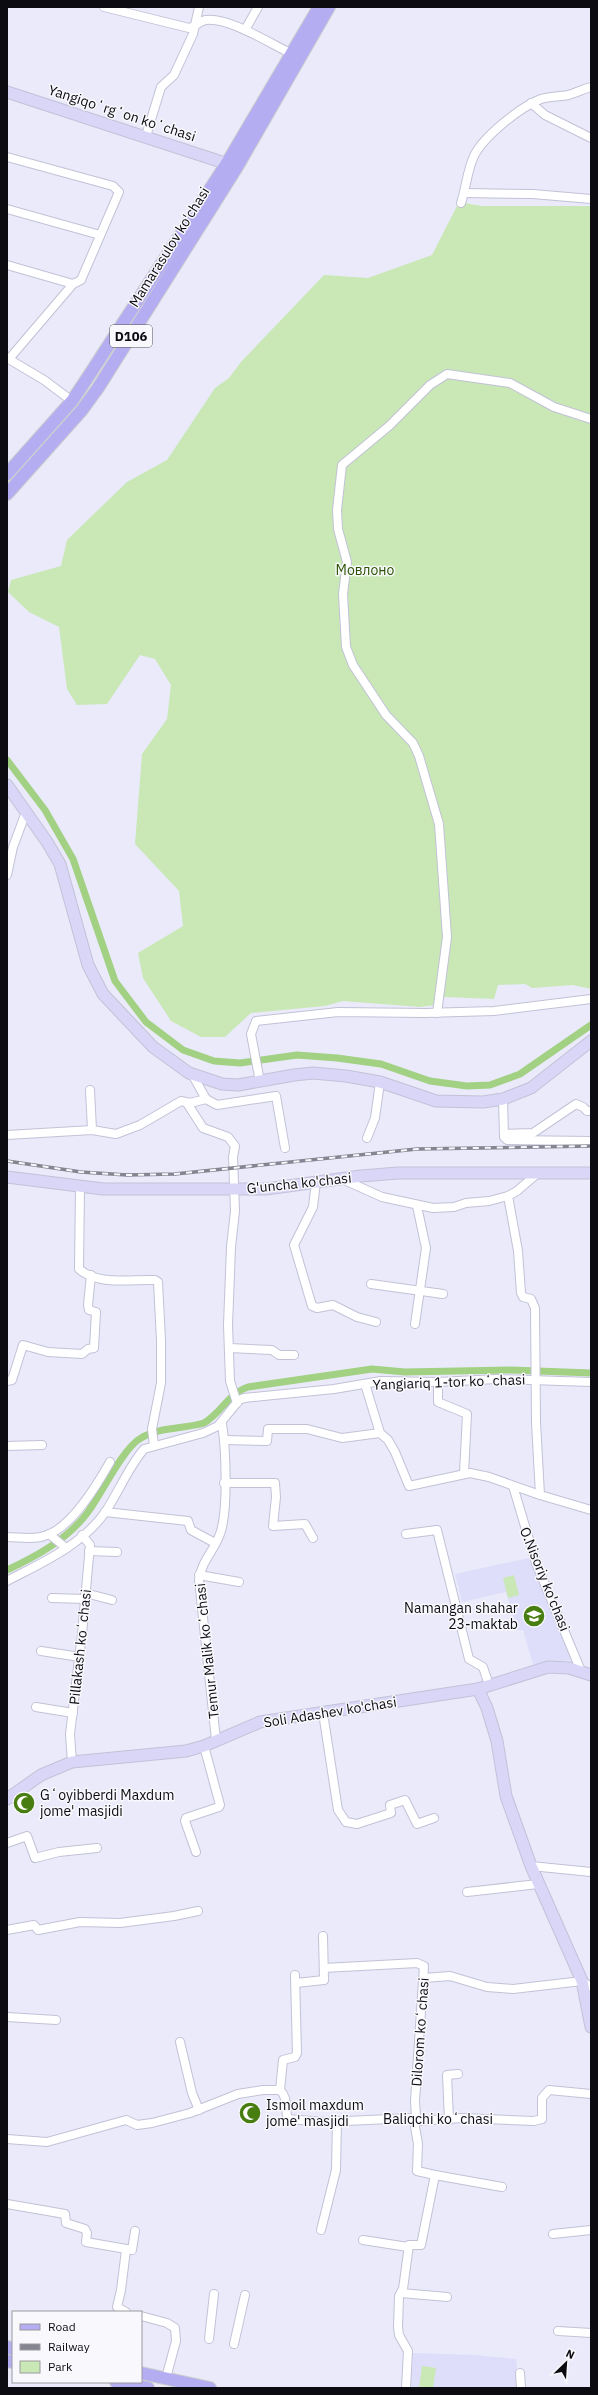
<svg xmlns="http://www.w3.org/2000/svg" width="598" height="2395" font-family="'IBM Plex Sans',sans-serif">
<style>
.built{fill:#dedefa}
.green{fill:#c9e8b5}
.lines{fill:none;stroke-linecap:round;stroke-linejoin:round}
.canal{stroke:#a2d183;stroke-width:7}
.street-casing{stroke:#c2c2d7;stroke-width:10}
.secondary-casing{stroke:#c2c2d7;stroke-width:13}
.primary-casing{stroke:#cececf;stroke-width:14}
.street{stroke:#fff;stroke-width:8}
.secondary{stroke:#dad6f8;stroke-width:11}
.primary{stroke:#b5adf1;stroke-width:12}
.rail-casing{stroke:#858591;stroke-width:3.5}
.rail{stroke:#f9f9fd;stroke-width:2;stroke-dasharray:6;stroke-linecap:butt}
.labels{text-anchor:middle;stroke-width:3;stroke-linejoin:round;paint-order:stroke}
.shield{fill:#f9f9fd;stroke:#525258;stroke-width:1}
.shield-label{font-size:13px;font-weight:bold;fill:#0b0b11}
.street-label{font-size:14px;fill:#0b0b11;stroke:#f9f9fd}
.park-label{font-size:14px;fill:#2c5400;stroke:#f9f9fd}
.poi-label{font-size:14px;fill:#0b0b11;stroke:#f9f9fd;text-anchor:start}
</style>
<rect width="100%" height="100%" fill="#eaeafb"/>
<g class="built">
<path d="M529,1558L575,1660L533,1664L523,1630H517L506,1592L462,1602L455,1574Z"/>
<path d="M413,2353L476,2355L516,2359L519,2388H411Z"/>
</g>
<g class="green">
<path d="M459,202L482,206H591V989L573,985L532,988L525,984L498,985L494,999L445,997L435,1005L420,1007L343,1001L325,1006L251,1013L225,1037H201L171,1021L143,978L138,953L183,926L179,891L135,844L142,754L167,719L171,685L155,659L140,655L107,704L77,705L67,689L59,627L29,612L8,592L11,580L61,566L67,540L127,482L167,460L215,388L229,378L241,362L324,275L368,278L432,255Z"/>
<path d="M514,1575L519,1595L508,1598L503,1578Z"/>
<path d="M422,2366L436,2368L433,2388H419Z"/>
</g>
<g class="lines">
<g class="canal">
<path d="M7,760L45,810L73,859L115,981L146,1022L183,1050L214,1061L240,1063L297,1055L337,1058L381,1064L430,1081L467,1086L490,1085L520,1074L591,1025"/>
<path d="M7,1570C37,1556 68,1539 88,1512C102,1493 123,1448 141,1438C159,1427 184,1429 204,1423C221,1413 229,1393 248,1387L372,1369L405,1372L511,1370L591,1373"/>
</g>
<g class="street-casing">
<g id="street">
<path d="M104,7L189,28C196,27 199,21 206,20C229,17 271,44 292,54"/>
<path d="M245,30L258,7"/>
<path d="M531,103L545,115L591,138"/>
<path d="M146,136L161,87L174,75L193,34L199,7"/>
<path d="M7,157L113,186L119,192L81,280L73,284L7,265"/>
<path d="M465,193L533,194L591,199"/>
<path d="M461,203C466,188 467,171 474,156C483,137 520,107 541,99C549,96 559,97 568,95C576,93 583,89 591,87"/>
<path d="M7,209L100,235"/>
<path d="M7,358L44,380L72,401"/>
<path d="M9,359L73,284"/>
<path d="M7,875L13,847L26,812"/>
<path d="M437,1013L447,937L439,824L419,756L413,743L386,715L353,665L346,647L343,594L347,562L338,529L337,510L342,465L389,426L430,385L447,374L510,383L554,407L591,419"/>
<path d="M192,1074L206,1099L217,1105L276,1096L285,1148"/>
<path d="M260,1082L251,1034L256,1021L338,1012L425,1013L494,1011L591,999"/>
<path d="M90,1090L92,1130"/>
<path d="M503,1099L504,1137L507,1140L591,1141"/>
<path d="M187,1103L203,1128L228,1137L235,1146L233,1157L235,1211L231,1247L228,1325L230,1381L237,1403"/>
<path d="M504,1134L533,1133L576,1104L583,1107L587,1111H591"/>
<path d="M7,1135L92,1130L116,1134L140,1125L181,1101L190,1103L206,1099"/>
<path d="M367,1138L375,1118L380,1082"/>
<path d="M342,1179L382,1197L433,1208L454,1207L466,1203L489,1201L508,1196L517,1191L538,1173"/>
<path d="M316,1182L313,1207L294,1245L312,1306L317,1308L333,1305L357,1317L376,1322"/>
<path d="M80,1186L79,1269C98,1286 132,1279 155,1280L158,1282L161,1340V1383L152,1429L154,1445"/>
<path d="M508,1196L518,1251L521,1293L523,1297L531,1299L535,1308L536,1422L540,1495"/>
<path d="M371,1284L443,1294"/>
<path d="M415,1324L426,1248L417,1206"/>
<path d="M229,1348L272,1350L279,1355H294"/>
<path d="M7,1381L12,1380L23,1345L48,1352L82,1354L88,1349L94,1348L96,1312L89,1310L88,1305L91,1275"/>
<path d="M438,1382V1402L467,1414L464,1473"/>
<path d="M365,1384L380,1433L388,1440L395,1452L409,1486L470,1473L489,1477L540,1495L591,1510"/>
<path d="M224,1440L267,1441L268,1429H307L342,1438L380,1433"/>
<path d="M7,1446L42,1445"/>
<path d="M224,1483H275L276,1497L273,1526L305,1524L313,1538"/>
<path d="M513,1486L536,1563L581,1671"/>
<path d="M105,1512L188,1521L191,1530L215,1543"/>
<path d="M49,1534L66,1548"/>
<path d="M406,1534L437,1530L469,1659L483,1667L489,1685"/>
<path d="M7,1537C19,1537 33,1540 44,1536C71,1529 97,1485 110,1462"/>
<path d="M89,1551L117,1552"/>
<path d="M199,1575L239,1582"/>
<path d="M7,1581C41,1563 83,1545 106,1511C119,1491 128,1468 144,1449L203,1433L218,1426L239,1400L244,1398L334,1389L381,1381L438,1382L497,1379L591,1382"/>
<path d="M85,1593L112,1600"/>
<path d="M52,1598L85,1599"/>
<path d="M41,1651L80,1657"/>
<path d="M36,1707L73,1713"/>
<path d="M323,1713L338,1810L346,1822L357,1824L391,1813L390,1805L405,1800L417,1824L434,1818"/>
<path d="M216,1740L199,1580C201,1561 216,1549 221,1531C228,1507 226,1449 222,1424"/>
<path d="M72,1762L70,1734L82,1634L90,1545L82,1535"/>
<path d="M7,1843L27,1836L35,1858L59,1852L97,1848"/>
<path d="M196,1852L185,1821L186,1818L219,1807L220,1805L204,1746"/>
<path d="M531,1866L591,1872"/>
<path d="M467,1892L538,1884"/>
<path d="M7,1930L34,1925L38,1930L80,1922L120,1923L174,1916L198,1911"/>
<path d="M324,1968L417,1963L424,1966L415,2101L416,2117L414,2121L418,2144L417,2171L435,2175L421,2245H409L403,2289L399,2296L398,2327L399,2335L408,2351L406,2388"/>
<path d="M424,1978L450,1976L487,1987L513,1989L582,1981L591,1987"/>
<path d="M296,1983L324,1980L323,1936"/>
<path d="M7,2017L56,2020"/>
<path d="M180,2042L192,2093L199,2110"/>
<path d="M280,2090L283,2060L295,2057L297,2053L295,1975"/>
<path d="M449,2120L447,2075L458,2074"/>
<path d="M7,2139L47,2142L126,2120L137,2125L152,2123L190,2113L238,2094L263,2090H280C289,2099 284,2108 288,2119L324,2122L412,2118L418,2121L462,2118L534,2121L542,2119V2098L549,2090L591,2094"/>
<path d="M435,2175L502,2187"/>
<path d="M7,2204L65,2214L66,2223L85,2229L87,2233L86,2242L132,2250L135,2231"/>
<path d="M321,2230L336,2170L337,2121"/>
<path d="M553,2234L591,2230"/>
<path d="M363,2240L408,2247"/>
<path d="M126,2250L121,2290L117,2307L126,2312"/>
<path d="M401,2293L447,2297"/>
<path d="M141,2316L167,2323L175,2328L176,2341L166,2378"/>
<path d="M558,2331L591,2333"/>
<path d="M209,2339L214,2294"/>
<path d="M234,2344L245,2295"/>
<path d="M520,2373L521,2388"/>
</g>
</g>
<g class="secondary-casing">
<g id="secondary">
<path d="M7,92L234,166"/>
<path d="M7,785L47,842L60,864L88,965L103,994L153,1047L189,1073L222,1084L238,1085L294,1075L313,1073L346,1076L380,1082L436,1101L483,1102L503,1099L531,1088L591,1041"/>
<path d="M7,1177L103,1189H266L361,1176L398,1173H591"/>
<path d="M478,1689L487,1708L497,1741L506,1796L531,1866L582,1981L591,2027"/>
<path d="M7,1799L41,1775L72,1762L186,1751L204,1746L260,1722L478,1689L548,1667L569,1668L591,1675"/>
</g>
</g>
<g class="primary-casing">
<g id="primary">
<path d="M7,474L72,401L88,377L227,163L319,7"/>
<path d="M7,494L82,410L98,388L237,167L329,7"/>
<path d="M7,2347L13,2349"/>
<path d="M7,2361L13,2362"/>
<path d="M141,2373L210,2388"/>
<path d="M116,2382L148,2388"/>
</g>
</g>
<use href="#street" class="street"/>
<use href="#secondary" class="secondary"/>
<use href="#primary" class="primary"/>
<g class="rail-casing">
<path id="rail" d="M7,1161L81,1172L127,1175L175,1174L417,1149L591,1146"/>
</g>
<use href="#rail" class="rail"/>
</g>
<defs>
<g id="school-disc" transform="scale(1.15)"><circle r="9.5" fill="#487d11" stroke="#f9f9fd"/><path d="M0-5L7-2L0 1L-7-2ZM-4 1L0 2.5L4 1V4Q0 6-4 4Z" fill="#fff"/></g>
<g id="mosque-disc" transform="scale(1.15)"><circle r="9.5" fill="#487d11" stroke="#f9f9fd"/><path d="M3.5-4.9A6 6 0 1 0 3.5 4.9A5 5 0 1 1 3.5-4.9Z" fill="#fff"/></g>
</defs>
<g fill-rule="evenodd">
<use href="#school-disc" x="534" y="1616"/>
<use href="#mosque-disc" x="24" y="1803"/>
<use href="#mosque-disc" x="250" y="2113"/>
</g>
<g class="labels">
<rect class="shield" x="110" y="325" width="42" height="22" rx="3"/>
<g class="shield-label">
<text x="131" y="341">D106</text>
</g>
<g class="street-label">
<text transform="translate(122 113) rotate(18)" y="5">Yangiqoʻrgʻon koʻchasi</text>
<text transform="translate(169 247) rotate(-58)" y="5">Mamarasulov ko'chasi</text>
<text transform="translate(299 1183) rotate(-6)" y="5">G'uncha ko'chasi</text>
<text transform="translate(449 1382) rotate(-2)" y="5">Yangiariq 1-tor koʻchasi</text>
<text transform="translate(545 1579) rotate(68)" y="5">O.Nisoriy ko'chasi</text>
<text transform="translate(80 1647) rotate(-84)" y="5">Pillakash koʻchasi</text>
<text transform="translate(207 1651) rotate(-96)" y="5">Temur Malik koʻchasi</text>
<text transform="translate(330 1712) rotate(-9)" y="5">Soli Adashev ko'chasi</text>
<text transform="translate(420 2032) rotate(-86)" y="5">Dilorom koʻchasi</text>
<text x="438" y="2124">Baliqchi koʻchasi</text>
</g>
<g class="park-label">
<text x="365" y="575">Мовлоно</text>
</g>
<g class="poi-label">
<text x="518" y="1613" text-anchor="end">Namangan shahar<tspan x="518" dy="16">23-maktab</tspan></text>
<text x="40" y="1800">Gʻoyibberdi Maxdum<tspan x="40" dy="16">jome' masjidi</tspan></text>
<text x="266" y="2110">Ismoil maxdum<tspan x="266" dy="16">jome' masjidi</tspan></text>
</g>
</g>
<rect width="598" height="2395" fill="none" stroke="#0b0b11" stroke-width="16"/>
<rect x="12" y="2311" width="130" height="72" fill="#f9f9fd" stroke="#9a9a9f"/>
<rect x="20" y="2324" width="20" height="6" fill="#b5adf1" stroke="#9a9a9f"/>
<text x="48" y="2331" font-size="12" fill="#0b0b11">Road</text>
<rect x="20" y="2344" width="20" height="6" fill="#858591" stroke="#9a9a9f"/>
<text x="48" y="2351" font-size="12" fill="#0b0b11">Railway</text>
<rect x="20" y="2361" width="20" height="12" fill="#c9e8b5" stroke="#9a9a9f"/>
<text x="48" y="2371" font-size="12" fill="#0b0b11">Park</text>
<g transform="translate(566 2363) rotate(25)" stroke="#f9f9fd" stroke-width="3" paint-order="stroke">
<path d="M0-3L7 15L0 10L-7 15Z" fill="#0b0b11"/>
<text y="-6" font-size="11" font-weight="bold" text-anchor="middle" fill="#0b0b11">N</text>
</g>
</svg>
